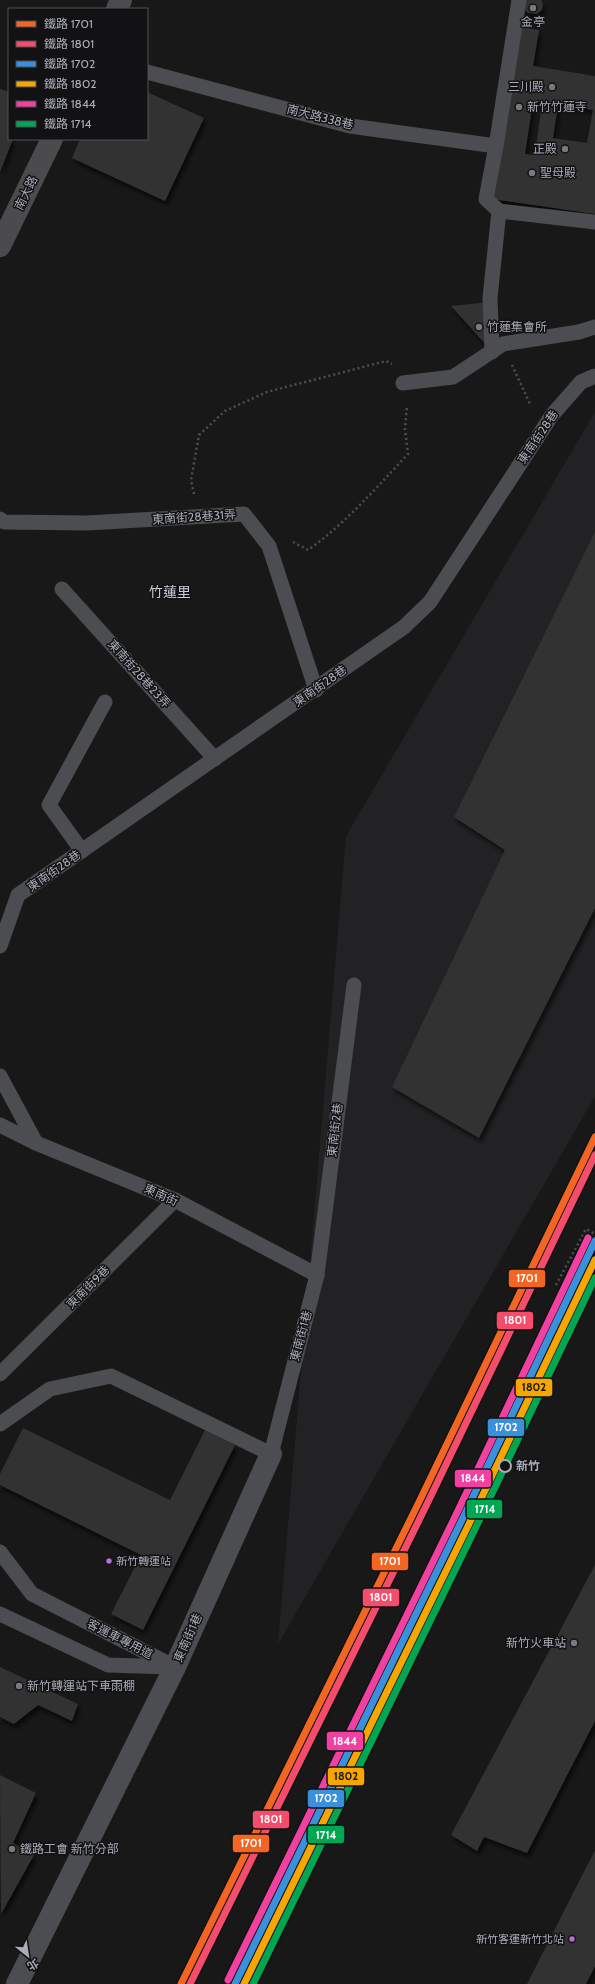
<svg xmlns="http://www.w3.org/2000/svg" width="595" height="1984" font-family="Cabin,'Noto Sans TC',sans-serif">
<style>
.built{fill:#222224}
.building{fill:#323233;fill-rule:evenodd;filter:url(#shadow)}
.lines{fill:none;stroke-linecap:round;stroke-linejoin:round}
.path{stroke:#4e4f51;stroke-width:2.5;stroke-dasharray:2 3;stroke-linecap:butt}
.service{stroke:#4c4d50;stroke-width:15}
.minor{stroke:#4c4d50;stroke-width:22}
.secondary{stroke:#4b4b4e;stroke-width:22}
.rail-1-casing{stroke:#121214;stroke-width:10}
.rail-2-casing{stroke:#121214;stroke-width:10}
.rail-3-casing{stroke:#121214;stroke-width:10}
.rail-4-casing{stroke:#121214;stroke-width:10}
.rail-5-casing{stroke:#121214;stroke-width:10}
.rail-6-casing{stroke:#121214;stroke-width:10}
.rail-1{stroke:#f26522;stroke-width:7}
.rail-2{stroke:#f44d6c;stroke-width:7}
.rail-3{stroke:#3a90db;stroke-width:7}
.rail-4{stroke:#f7a600;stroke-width:7}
.rail-5{stroke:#f240a1;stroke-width:7}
.rail-6{stroke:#00a651;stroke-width:7}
.poi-dot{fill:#77797f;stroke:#121214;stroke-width:1.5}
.stop-dot{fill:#121214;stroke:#aaadb7;stroke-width:2}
.bus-dot{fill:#b36fd0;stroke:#121214;stroke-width:1.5}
.labels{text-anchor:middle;stroke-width:3;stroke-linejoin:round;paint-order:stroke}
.bus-label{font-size:11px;fill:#aaadb7;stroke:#121214;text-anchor:start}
.poi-label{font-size:12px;fill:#aaadb7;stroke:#121214;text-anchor:start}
.street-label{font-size:12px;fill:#aaadb7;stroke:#121214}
.stop-label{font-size:12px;font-weight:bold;fill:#aaadb7;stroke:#121214;text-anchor:start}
.quarter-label{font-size:14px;fill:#cbcdd4;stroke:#121214}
.line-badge{stroke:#121214;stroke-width:1.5}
.badge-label{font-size:11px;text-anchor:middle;font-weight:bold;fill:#fff}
.pale-badge-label{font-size:11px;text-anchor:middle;font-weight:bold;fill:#111}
</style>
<defs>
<filter id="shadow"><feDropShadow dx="2.5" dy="4.5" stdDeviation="2" flood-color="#0009"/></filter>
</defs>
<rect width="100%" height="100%" fill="#181818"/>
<path class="built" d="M595,412V1096L278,1644L346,836Z"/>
<g class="building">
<path d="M526,0H541L543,4L542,10L537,14L528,13L524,9Z"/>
<path d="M519,27L539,30L533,66L595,76V214L492,199ZM533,101L542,102L535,155L525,154ZM558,105L593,110L587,143L553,138Z"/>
<path d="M0,89L9,92V139H13L0,172Z"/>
<path d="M147,92L204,118L165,201L72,158L80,139H147Z"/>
<path d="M490,302L488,347L451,306Z"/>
<path d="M595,532V908L479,1138L392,1087L505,850L454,817Z"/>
<path d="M23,1428L170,1500L205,1430L235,1445L143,1630L111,1614L141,1555L0,1485V1474Z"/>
<path d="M595,1565V1721L527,1853L484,1837L477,1851L451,1835Z"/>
<path d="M0,1667L78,1704L72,1721L38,1705L14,1724L0,1717Z"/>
<path d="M0,1775L36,1793L13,1843L34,1855L1,1914Z"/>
<path d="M595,1850V1966L586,1984H527Z"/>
</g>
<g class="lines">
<g class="path">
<path d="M512,365L531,406"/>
<path d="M194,494L191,480L199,435L225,411L267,392L386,361L392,364"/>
<path d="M293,542L308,550C346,523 376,488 408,454L405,429L407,406"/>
<path d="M556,1285L586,1229L595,1234"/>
</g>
<g class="service">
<path d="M147,72L350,126L496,146"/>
<path d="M499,211L595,222"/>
<path d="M492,352L490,298L499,211L486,199L496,146L519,0"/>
<path d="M403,383L453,377L503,344L579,332L595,327"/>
<path d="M0,519L4,522L87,523L244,514L269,546L316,690"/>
<path d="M62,589L215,759"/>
<path d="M82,851L49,805L105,702"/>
<path d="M0,946L18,895L404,627L430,602L552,415L581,382L595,376"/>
<path d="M0,1076L36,1143"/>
<path d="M0,1125L36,1143L175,1200L317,1275"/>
<path d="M0,1374L175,1200"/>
<path d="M0,1424L50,1389L111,1376L271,1454L317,1275L354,985"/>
<path d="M0,1552L32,1594L175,1667"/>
<path d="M0,1614L108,1665L172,1667"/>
</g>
<path class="minor" d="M17,1984L175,1667L271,1454"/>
<g class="secondary">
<path d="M117,9L121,0"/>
<path d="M0,246L52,139"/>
</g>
<g class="rail-1-casing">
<path id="rail-1" d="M181,1984L420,1500L595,1137"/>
</g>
<g class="rail-2-casing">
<path id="rail-2" d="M190,1984L427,1504L595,1155"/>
</g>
<g class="rail-3-casing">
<path id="rail-3" d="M235,1984L461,1522L595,1241"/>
</g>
<g class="rail-4-casing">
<path id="rail-4" d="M244,1984L468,1526L595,1260"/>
</g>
<g class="rail-5-casing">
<path id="rail-5" d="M228,1980L454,1519L588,1238"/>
</g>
<g class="rail-6-casing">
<path id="rail-6" d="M253,1984L475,1529L595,1278"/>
</g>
<use href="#rail-1" class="rail-1"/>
<use href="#rail-2" class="rail-2"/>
<use href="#rail-3" class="rail-3"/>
<use href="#rail-4" class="rail-4"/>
<use href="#rail-5" class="rail-5"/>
<use href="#rail-6" class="rail-6"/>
</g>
<g class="poi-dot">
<circle cx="533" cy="8" r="4"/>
<circle cx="552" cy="87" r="4"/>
<circle cx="519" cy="107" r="4"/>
<circle cx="565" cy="149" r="4"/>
<circle cx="532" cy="173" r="4"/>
<circle cx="479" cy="327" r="4"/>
<circle cx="574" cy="1643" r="4"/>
<circle cx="19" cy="1686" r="4"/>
<circle cx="12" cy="1849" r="4"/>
</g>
<circle class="stop-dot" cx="505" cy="1466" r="6"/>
<g class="bus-dot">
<circle cx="109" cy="1561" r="3.5"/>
<circle cx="572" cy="1939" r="3.5"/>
</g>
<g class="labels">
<g class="bus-label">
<text x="116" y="1565">新竹轉運站</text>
<text x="564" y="1943" text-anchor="end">新竹客運新竹北站</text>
</g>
<g class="poi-label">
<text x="533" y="26" text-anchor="middle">金亭</text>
<text x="544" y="91" text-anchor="end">三川殿</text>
<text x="527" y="111">新竹竹蓮寺</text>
<text x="557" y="153" text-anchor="end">正殿</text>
<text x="540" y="177">聖母殿</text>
<text x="487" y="331">竹蓮集會所</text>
<text x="566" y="1647" text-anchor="end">新竹火車站</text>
<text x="27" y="1690">新竹轉運站下車雨棚</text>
<text x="20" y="1853">鐵路工會 新竹分部</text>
</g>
<g class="street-label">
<text transform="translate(320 117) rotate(14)" y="4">南大路338巷</text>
<text transform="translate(26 193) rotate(-64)" y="4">南大路</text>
<text transform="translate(538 437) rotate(-56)" y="4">東南街28巷</text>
<text transform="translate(194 517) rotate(-4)" y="4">東南街28巷31弄</text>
<text transform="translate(139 674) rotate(48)" y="4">東南街28巷23弄</text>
<text transform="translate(320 686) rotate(-35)" y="4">東南街28巷</text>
<text transform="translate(54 871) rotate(-35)" y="4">東南街28巷</text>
<text transform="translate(335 1130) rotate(-83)" y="4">東南街2巷</text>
<text transform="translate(161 1195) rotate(24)" y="4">東南街</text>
<text transform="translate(88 1287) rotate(-45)" y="4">東南街9巷</text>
<text transform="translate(301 1336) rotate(-75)" y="4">東南街1巷</text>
<text transform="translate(188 1638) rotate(-66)" y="4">東南街1巷</text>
<text transform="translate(120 1639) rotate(27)" y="4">客運車專用道</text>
</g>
<g class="stop-label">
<text x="516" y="1470">新竹</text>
</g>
<g class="quarter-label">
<text x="170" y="597">竹蓮里</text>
</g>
</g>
<g class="line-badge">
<rect x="508" y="1269" width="38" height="19" rx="4" fill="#f26522"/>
<rect x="496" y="1311" width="38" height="19" rx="4" fill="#f44d6c"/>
<rect x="515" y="1378" width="38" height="19" rx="4" fill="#f7a600"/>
<rect x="487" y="1418" width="38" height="19" rx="4" fill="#3a90db"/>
<rect x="454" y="1469" width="38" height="19" rx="4" fill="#f240a1"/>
<rect x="466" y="1499" width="37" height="20" rx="4" fill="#00a651"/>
<rect x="371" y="1552" width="38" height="19" rx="4" fill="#f26522"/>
<rect x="362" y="1588" width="38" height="19" rx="4" fill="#f44d6c"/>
<rect x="326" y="1731" width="38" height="20" rx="4" fill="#f240a1"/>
<rect x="327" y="1767" width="38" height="19" rx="4" fill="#f7a600"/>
<rect x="307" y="1789" width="38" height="19" rx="4" fill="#3a90db"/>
<rect x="252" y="1810" width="38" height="19" rx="4" fill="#f44d6c"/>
<rect x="307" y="1825" width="38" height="19" rx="4" fill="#00a651"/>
<rect x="232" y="1834" width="38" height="19" rx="4" fill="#f26522"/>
</g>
<g class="badge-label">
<text x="527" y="1282">1701</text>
<text x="515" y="1324">1801</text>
<text x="506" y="1431">1702</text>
<text x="473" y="1482">1844</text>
<text x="485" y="1513">1714</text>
<text x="390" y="1565">1701</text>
<text x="381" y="1601">1801</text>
<text x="345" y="1745">1844</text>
<text x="326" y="1802">1702</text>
<text x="271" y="1823">1801</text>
<text x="326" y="1839">1714</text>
<text x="251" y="1847">1701</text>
</g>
<g class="pale-badge-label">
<text x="534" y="1391">1802</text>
<text x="346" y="1780">1802</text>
</g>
<rect x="8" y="8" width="140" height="132" fill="#121214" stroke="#4f5055"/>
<rect x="16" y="21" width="20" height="6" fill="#f26522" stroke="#4f5055"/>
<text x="44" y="28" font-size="12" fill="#aaadb7">鐵路 1701</text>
<rect x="16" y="41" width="20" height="6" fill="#f44d6c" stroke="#4f5055"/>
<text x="44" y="48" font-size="12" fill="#aaadb7">鐵路 1801</text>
<rect x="16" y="61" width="20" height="6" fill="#3a90db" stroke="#4f5055"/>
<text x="44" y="68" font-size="12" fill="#aaadb7">鐵路 1702</text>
<rect x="16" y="81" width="20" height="6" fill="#f7a600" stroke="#4f5055"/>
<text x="44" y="88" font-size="12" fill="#aaadb7">鐵路 1802</text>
<rect x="16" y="101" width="20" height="6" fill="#f240a1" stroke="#4f5055"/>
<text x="44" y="108" font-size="12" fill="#aaadb7">鐵路 1844</text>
<rect x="16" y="121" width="20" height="6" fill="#00a651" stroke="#4f5055"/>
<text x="44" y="128" font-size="12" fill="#aaadb7">鐵路 1714</text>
<g transform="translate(28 1956) rotate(150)" stroke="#121214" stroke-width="3" paint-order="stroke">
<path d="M0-3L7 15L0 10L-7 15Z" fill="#aaadb7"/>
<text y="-6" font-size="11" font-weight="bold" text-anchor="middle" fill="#aaadb7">北</text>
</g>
</svg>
